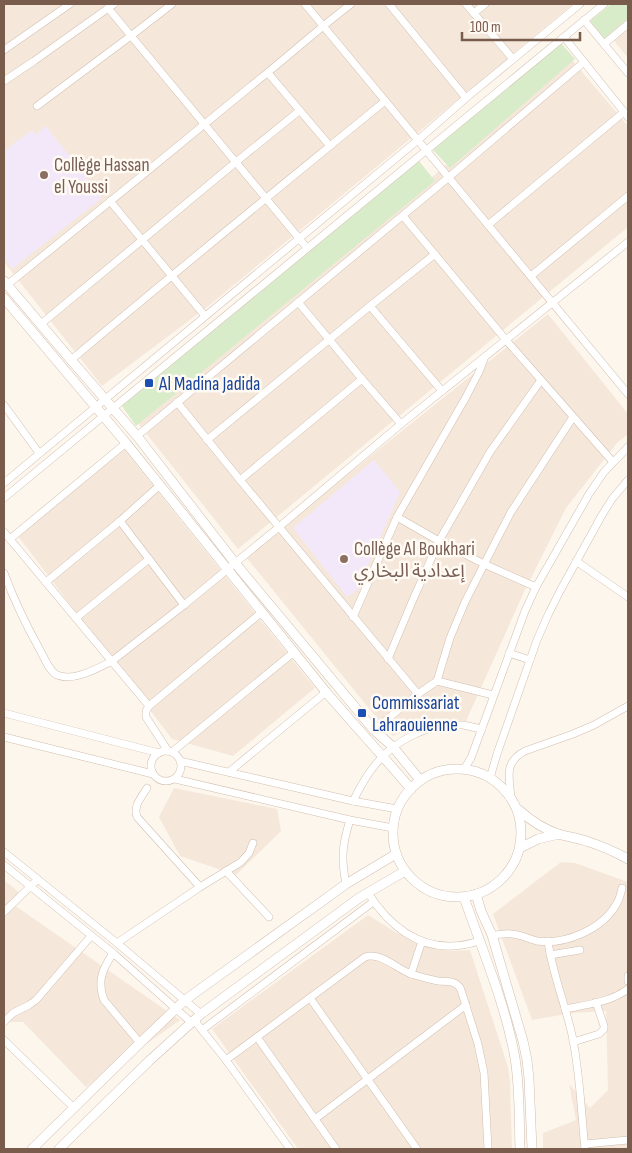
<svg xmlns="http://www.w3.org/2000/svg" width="632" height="1153" font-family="'Sofia Sans Condensed','Noto Sans Arabic',sans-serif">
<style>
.residential{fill:#f5e8da}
.education{fill:#f3e8fa}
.green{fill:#d8ecc9}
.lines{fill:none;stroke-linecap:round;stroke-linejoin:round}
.minor-casing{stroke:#d1beb0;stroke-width:8}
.tertiary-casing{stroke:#d1beb0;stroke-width:10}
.minor{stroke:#fff;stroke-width:7}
.tertiary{stroke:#fff;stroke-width:9}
.education-dot{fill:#8d6e63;stroke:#fffaf3;stroke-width:2}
.transit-dot{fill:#1a4fb4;stroke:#fffaf3;stroke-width:2}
.labels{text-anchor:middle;stroke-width:5;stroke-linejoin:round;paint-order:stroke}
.education-label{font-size:19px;fill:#785e54;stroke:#fffaf3;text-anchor:start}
.transit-label{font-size:19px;fill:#164399;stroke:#fffaf3;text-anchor:start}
</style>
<rect width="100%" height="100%" fill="#fdf6ec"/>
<g class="residential">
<path d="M4,4H573L211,304L102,386L4,262Z"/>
<path d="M628,15V58L607,32Z"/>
<path d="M572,60L628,126V227L238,549L138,423Z"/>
<path d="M548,314L628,414V434L617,443L566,508L524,592L466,721L443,720L415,727L393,736L376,717L246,557L278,530Z"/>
<path d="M123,448L315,688L233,756L172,739L18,536Z"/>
<path d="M174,788L277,809L281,831L236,875L180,856L159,817Z"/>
<path d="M561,862L575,863L628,882V1149H543V1133L576,1120L569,1084L590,1108L608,1090L606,1011L573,1013L532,1020L493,914Z"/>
<path d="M4,880L21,894L4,910Z"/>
<path d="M14,905L180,1020L86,1087L23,1022H4V914Z"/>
<path d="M368,915L397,933L429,947L450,951L470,950L508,1067L510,1083L512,1149H298L212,1029Z"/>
</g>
<g class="education">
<path d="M46,126L102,198L12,269L4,259V151L32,130L36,135Z"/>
<path d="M374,460L400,492L357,590L347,597L293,528Z"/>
</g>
<g class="green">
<path d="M611,4H628V18L604,39L590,21Z"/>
<path d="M559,41L575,59L450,168L433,150Z"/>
<path d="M419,161L435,181L136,426L122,406Z"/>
</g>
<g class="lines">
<g class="minor-casing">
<g id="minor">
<path d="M305,4L628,394"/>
<path d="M389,4L466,98"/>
<path d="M466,4L513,59"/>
<path d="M108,8L307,248"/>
<path d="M474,13L485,4"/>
<path d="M584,20L628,73"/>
<path d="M564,37L628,117"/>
<path d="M604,44L628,24"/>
<path d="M4,50L70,4"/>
<path d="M268,73L330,146"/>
<path d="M4,81L34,61L114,4"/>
<path d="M37,106L132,35L172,4"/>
<path d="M110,201L205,316"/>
<path d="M403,216L506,340L613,462"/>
<path d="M488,225L624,112"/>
<path d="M531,276L628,196"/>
<path d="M7,285C89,219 170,153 251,86C285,59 317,30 351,4"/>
<path d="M298,302L362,379L401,424"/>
<path d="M370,306L442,391"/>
<path d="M41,324L236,162L299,111"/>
<path d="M71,360C175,272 280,187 385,101"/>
<path d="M177,402L240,480L418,694"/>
<path d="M4,405L39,453"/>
<path d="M137,436L449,177L584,62"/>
<path d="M207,440L370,306L435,254"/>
<path d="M240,480L362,379"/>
<path d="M4,483L418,140L466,98L580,4"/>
<path d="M4,498L604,4"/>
<path d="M397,517L439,541L484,564L536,587"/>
<path d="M120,521L184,605"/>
<path d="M4,532L149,706"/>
<path d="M10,539L126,443"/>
<path d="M576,561L628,597"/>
<path d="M4,573C14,600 26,625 40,650C44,657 49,671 57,675C74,682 98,668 112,661L184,605L279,527L401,424L628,242"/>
<path d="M46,582L120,521L160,485"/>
<path d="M353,617L397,517L466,397L479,372L484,359"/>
<path d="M76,618L149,559"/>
<path d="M509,653L530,660"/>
<path d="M388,659L412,602L439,541L490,452L541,380"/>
<path d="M437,681L450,638L465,602L497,539L511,512L573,417"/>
<path d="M4,713L159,753"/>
<path d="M374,730L418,694L437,681L493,695"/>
<path d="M4,737L153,774"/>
<path d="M168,751L146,717V711L149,706L262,612"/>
<circle cx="166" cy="766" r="15"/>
<path d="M172,752L294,652"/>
<path d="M180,761L353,801L397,809"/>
<path d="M464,769L471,758L525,611L536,587L589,494L604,472L628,447"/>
<path d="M229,772L326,692"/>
<path d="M490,778L497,754L537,640L548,615L560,591L602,515L612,499L628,480"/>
<path d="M175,779L350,820L393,828"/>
<path d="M147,788C141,798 133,806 137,817L200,887"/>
<path d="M511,797C509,777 504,762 525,751L573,734L594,725L628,706"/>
<path d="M353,801C359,789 366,776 375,765C395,740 430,722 463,725C469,726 475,728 482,729"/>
<path d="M4,852L117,943L201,1014"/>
<path d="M4,865L113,953L192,1023"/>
<path d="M226,871L269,917"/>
<path d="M346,884C341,859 342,845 350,820"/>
<path d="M368,893C394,933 430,957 479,941"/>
<path d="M4,912L37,880"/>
<path d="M492,935C498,935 505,933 511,934C520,934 528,939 537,941C566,945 603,929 617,903C620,898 621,892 622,888"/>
<path d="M548,941C552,973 565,1003 572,1035C580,1072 581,1111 585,1149"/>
<path d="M117,943L200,887L241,862L249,853L253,843"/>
<path d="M113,953C102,970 97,981 104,1000L140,1043"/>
<path d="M550,955L580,950"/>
<path d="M411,974L422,941"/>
<path d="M628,976V981"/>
<path d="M310,998L417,1149"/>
<path d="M565,1009C585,1005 611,1002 628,989"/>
<path d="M194,1020L226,1060L290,1149"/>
<path d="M4,1022L13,1013L29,1005L36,1000L91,936"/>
<path d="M202,1030L373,902"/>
<path d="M257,1037L336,1149"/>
<path d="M4,1040L74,1108"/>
<path d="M573,1042L599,1034L604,1029V1026L596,1002"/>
<path d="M226,1060L365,957C381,952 397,969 411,974C420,977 429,979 438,981C447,982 457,980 461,990L478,1044L484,1073L488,1149"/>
<path d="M315,1119L466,1005"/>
<path d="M585,1144L628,1140"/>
</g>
</g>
<g class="tertiary-casing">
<g id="tertiary">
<path d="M4,281L71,360L137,436L235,563L374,730L393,747L420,780"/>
<path d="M4,298L126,443L326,692C354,725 383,756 411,789"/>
<circle cx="457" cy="833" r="64"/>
<path d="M519,810C530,820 544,829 558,834C568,837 579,838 589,842C602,846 615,852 628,859"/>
<path d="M520,848L538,839L559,834"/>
<path d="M476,894L481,911L492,935L523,1041L527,1060L529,1079L532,1149"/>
<path d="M464,897C482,950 505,1002 515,1058C520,1088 519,1119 520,1149"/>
<path d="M32,1149L140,1043L185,1000L346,884L396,854"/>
<path d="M59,1149L149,1061L201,1014L359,898L405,871"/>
</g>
</g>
<use href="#minor" class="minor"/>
<use href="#tertiary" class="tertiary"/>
</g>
<g class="education-dot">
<circle cx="44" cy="175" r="5"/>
<circle cx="344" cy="559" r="5"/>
</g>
<g class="transit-dot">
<rect x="144" y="378" width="10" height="10" rx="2.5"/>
<rect x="357" y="708" width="10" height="10" rx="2.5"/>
</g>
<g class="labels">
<g class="education-label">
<text x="54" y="171">Collège Hassan<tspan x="54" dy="22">el Youssi</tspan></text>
<text x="354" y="555">Collège Al Boukhari<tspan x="354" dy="22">إعدادية البخاري</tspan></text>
</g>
<g class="transit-label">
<text x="159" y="390">Al Madina Jadida</text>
<text x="372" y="709">Commissariat<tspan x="372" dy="22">Lahraouienne</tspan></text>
</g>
</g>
<rect width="632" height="1153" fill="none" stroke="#7a5c4d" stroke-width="10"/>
<path d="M462 32v8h118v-8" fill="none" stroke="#7a5c4d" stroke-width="2.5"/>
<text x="470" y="32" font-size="15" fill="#7a5c4d" stroke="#fffaf3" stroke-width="4" paint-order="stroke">100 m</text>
</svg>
